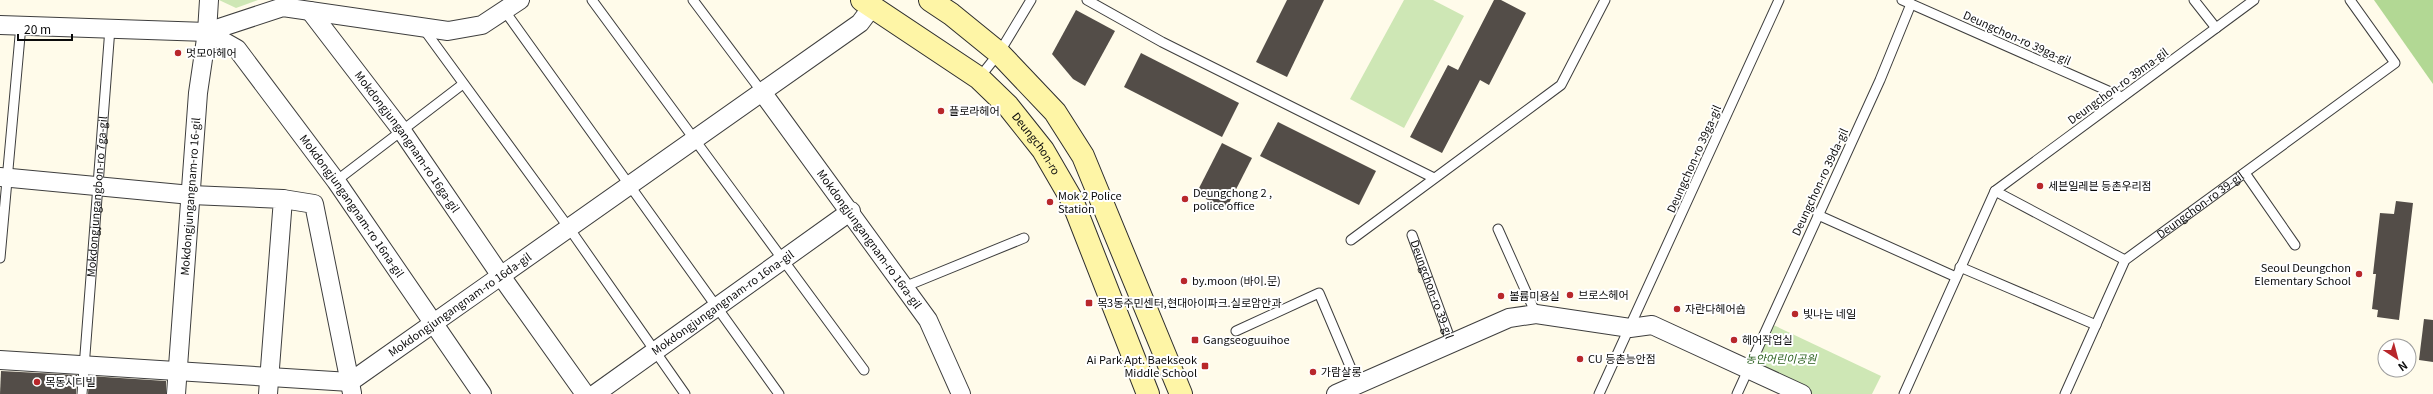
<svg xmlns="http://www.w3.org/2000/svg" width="2433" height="394" font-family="Georgia,'Noto Sans KR',serif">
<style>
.green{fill:#cee7b5}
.forest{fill:#b2d894}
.building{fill:#534d48}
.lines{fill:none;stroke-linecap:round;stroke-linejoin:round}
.service-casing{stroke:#3e3e3e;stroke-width:11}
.minor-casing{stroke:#3e3e3e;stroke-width:20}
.secondary-casing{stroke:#2d2d2d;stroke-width:24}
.service{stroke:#fff;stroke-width:9}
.minor{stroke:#fff;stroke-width:18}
.secondary{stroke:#fef5a6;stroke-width:22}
.poi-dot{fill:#b8272b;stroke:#fff;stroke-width:1.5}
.labels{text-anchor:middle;stroke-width:4;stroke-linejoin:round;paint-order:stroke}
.street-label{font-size:11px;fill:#0b0b0b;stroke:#fff}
.poi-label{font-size:11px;fill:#0b0b0b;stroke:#fff;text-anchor:start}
.park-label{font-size:11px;font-style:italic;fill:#2a611e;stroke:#fff}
</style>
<rect width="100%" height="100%" fill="#fffbea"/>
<g class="green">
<path d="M219,0H258L236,8Z"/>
<path d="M1404,0H1433L1464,16L1404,128L1350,99Z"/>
<path d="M1765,321L1881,376L1872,394H1791L1741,372Z"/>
</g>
<path class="forest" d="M2375,0H2433V84L2374,0Z"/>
<g class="building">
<path d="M1287,0H1324L1287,77L1256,62Z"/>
<path d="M1494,0H1501L1526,13L1489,85L1480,80L1442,153L1410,137L1448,65L1458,70Z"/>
<path d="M1076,10L1115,31L1085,86L1073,79L1052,54Z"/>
<path d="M1141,53L1239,103L1222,137L1124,87Z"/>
<path d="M1278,122L1376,171L1359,205L1260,156Z"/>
<path d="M1222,143L1252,158L1226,209L1196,194Z"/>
<path d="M2396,201L2413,203L2399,320L2377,317L2378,310L2372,309L2376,274H2373L2380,213L2394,214Z"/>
<path d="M2424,319L2433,320V362L2419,360Z"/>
<path d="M1,371L77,375L76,394H0Z"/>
<path d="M89,376L166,381V394H88Z"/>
</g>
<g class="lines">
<g class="service-casing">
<g id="service">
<path d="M592,0L864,370"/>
<path d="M693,0L762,92"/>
<path d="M1087,0L1162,42L1434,178"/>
<path d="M1902,0L2122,97"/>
<path d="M2194,0L2216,28"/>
<path d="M504,10L779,394"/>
<path d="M423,28L569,228L685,394"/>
<path d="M979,78L999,53L1031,0"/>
<path d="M2245,173L2295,245"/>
<path d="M336,181L463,84"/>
<path d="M1995,191L2125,260"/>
<path d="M1818,215L1956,277"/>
<path d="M1498,229L1536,314"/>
<path id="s1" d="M1412,235L1452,344"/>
<path d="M1351,240L1561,85L1605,0"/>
<path d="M0,258L21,25"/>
<path d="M1960,267L2096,325"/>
<path d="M904,287L1024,238"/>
<path d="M1236,331L1319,293L1358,385"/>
<path id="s2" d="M82,394L110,28"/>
<path d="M1599,394L1779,0"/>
<path d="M1737,394L1880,80L1911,4"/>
<path d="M1904,394L1995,191L2254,0"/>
<path id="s3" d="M2065,394L2125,260L2395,63L2350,0"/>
</g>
</g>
<g class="minor-casing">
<g id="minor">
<path id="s4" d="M310,11L402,131L501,276L585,394"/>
<path d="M0,25L207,32L283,7L448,31L482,25L520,0"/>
<path id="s5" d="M207,32L237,49L336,181L482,394"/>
<path id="s6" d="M762,92L928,320L961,394"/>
<path d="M0,177L191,195L283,199L268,394"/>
<path d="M283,199L314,204L352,393"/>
<path id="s7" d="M0,360L350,382L860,23L872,7"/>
<path id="s8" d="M176,394L198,93L207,32L209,0"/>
<path id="s9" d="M595,394L851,211"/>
<path d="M1336,394L1509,318L1536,314L1630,328L1652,325L1802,394"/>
</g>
</g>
<g class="secondary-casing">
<g id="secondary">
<path id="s10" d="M862,0L979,78L1008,106L1043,150L1072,200L1148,394"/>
<path d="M930,0L951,14L999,53L1055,112L1083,156L1181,394"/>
</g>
</g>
<use href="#service" class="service"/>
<use href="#minor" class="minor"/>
<use href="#secondary" class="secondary"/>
</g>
<g class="poi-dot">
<circle cx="178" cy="53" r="4"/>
<circle cx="941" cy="111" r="4"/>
<circle cx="2040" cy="186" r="4"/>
<circle cx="1185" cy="199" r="4"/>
<circle cx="1050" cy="202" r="4"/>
<circle cx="2359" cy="274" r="4"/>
<circle cx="1184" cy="281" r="4"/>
<circle cx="1570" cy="295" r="4"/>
<circle cx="1501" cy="296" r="4"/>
<rect x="1085" y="299" width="8" height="8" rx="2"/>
<circle cx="1677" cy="309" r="4"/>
<circle cx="1795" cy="314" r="4"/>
<rect x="1191" y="336" width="8" height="8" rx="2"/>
<circle cx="1734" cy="340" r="4"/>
<circle cx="1580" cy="359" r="4"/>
<rect x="1201" y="362" width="8" height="8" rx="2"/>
<circle cx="1313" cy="372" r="4"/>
<circle cx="37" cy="382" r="4"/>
</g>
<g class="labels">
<g class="street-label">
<text transform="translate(2017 38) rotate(24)" y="4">Deungchon-ro 39ga-gil</text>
<text transform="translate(2118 86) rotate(-36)" y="4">Deungchon-ro 39ma-gil</text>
<text dy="4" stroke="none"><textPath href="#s4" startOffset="163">Mokdongjungangnam-ro 16ga-gil</textPath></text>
<text dy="4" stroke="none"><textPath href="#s10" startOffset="228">Deungchon-ro</textPath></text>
<text transform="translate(1694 159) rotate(-66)" y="4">Deungchon-ro 39ga-gil</text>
<text transform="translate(1820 182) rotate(-65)" y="4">Deungchon-ro 39da-gil</text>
<text dy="4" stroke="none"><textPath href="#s2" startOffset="198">Mokdongjungangbon-ro 7ga-gil</textPath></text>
<text dy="4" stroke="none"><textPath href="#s8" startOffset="198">Mokdongjungangnam-ro 16-gil</textPath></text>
<text dy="4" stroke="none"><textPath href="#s3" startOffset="240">Deungchon-ro 39-gil</textPath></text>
<text dy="4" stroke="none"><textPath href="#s5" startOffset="229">Mokdongjungangnam-ro 16na-gil</textPath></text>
<text dy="4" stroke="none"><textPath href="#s6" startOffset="182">Mokdongjungangnam-ro 16ra-gil</textPath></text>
<text dy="4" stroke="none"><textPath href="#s1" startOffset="58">Deungchon-ro 39-gil</textPath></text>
<text dy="4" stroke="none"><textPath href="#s9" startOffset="157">Mokdongjungangnam-ro 16na-gil</textPath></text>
<text dy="4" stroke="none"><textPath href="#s7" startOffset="485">Mokdongjungangnam-ro 16da-gil</textPath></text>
</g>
<g class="poi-label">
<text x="186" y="57">멋모아헤어</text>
<text x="949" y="115">플로라헤어</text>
<text x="2048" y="190">세븐일레븐 등촌우리점</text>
<text x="1193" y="197">Deungchong 2 ,<tspan x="1193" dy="13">police office</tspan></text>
<text x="1058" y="200">Mok 2 Police<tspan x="1058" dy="13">Station</tspan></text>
<text x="2351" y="272" text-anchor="end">Seoul Deungchon<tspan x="2351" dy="13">Elementary School</tspan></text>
<text x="1192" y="285">by.moon (바이.문)</text>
<text x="1578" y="299">브로스헤어</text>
<text x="1509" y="300">볼륨미용실</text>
<text x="1097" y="307">목3동주민센터,현대아이파크.실로암안과</text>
<text x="1685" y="313">자란다헤어숍</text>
<text x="1803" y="318">빛나는 네일</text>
<text x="1203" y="344">Gangseoguuihoe</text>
<text x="1742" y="344">헤어작업실</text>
<text x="1588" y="363">CU 등촌능안점</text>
<text x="1197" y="364" text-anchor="end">Ai Park Apt. Baekseok<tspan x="1197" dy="13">Middle School</tspan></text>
<text x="1321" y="376">가람살롱</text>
<text x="45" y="386">목동시티빌</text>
</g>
<g class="park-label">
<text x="1781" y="363">농안어린이공원</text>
</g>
</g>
<g transform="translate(2397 358) rotate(144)"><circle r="19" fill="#ffffff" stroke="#9d9d9d"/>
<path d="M0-3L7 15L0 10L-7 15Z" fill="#b8272b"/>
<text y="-6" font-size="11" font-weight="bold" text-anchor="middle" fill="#0b0b0b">N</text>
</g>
<path d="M18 34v6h54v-6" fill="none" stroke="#0b0b0b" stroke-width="2"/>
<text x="24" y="34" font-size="12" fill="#0b0b0b" stroke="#ffffff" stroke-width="3" paint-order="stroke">20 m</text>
</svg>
